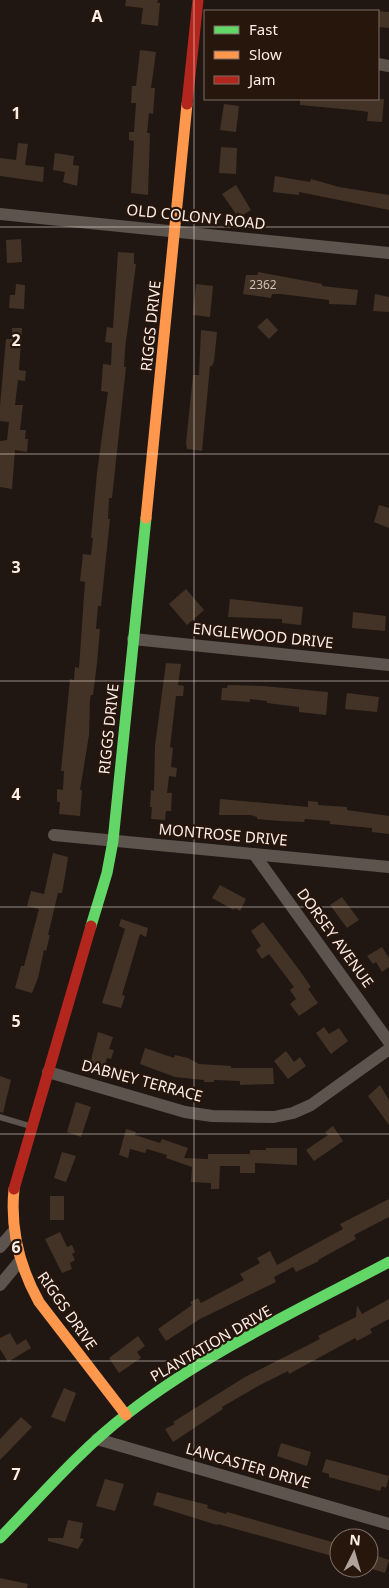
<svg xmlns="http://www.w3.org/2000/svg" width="389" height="1588" font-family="'Noto Sans',sans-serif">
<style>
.building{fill:#433326}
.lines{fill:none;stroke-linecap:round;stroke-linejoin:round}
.lane{stroke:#5d544e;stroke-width:6}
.street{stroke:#5d544e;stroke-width:12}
.fast{stroke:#63d668;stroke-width:11}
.slow{stroke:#ff974d;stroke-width:11}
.jam{stroke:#b3261e;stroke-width:11}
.grid{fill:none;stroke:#fbeee7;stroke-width:1;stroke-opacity:0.55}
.labels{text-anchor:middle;stroke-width:4.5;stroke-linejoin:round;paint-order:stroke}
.number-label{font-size:12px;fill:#cdbfb7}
.street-label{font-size:15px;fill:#fbeee7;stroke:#27160c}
.grid-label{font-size:16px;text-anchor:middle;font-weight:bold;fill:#fbeee7;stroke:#27160c;stroke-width:4.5;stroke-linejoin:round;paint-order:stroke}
</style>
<rect width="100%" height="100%" fill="#211712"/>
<g class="building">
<path d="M126,0H158L157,3H160L158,26L141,24L143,8L125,6Z"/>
<path d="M378,11L389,12V28L378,27Z"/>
<path d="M140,50L156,52L151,88H155L153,114L149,113L147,133H150L148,195L131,193L134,141L129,140V132H134L136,103H131L132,86H136Z"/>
<path d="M300,99H384L382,122L367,121L368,112L363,111L300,105Z"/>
<path d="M224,104L239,106L236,132L220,130Z"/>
<path d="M18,143L28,144L25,165L44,167L43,182L0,176V158L16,160Z"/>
<path d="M221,147L237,148L236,174L219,173Z"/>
<path d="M55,153L74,156L73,165L79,166L77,186L63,182L65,172L53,170Z"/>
<path d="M275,176L310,182L311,179L339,187L389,195V210L299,192V195L273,192Z"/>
<path d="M236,185L251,210L241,216L238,212L236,214L222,194Z"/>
<path d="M21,239L22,262L7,263L6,240Z"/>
<path d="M118,252L134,253V264H136L125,349L124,367H126L112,498H109L108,519H110L101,606H98L96,629H100L97,663L93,695H91L90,700L89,735L80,790H82L80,816L59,814L60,802H57V789L63,790L64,771H61L70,679L74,680L75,667L79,668L85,582L80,581L83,554L91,555L93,538H91L97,473L108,392L101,391L103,364L111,365L112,343L105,342L107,327L113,328Z"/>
<path d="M258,272L317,283L322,284V286L358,290L356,305L329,304V300L281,294H272L271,298L243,294L246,275H258Z"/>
<path d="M16,284L25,285L24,309L9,308L10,295H15Z"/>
<path d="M196,284L213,286L210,317L193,315Z"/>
<path d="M375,294L389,297V312L373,311Z"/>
<path d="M267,318L278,330L269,339L257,327Z"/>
<path d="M12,328H22L19,370L26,371L25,381L18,380L15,405H23L20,430H26L25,439H28L27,452L15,450L12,489L0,487V441L7,440L9,422L0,421V406L6,339H12Z"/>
<path d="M201,330L217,332L214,361L212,366H210L202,451L187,449L186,443L193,375H199Z"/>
<path d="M379,505L389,508V528L374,522Z"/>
<path d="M186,589L204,610L187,625L169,604Z"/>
<path d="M230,599L303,607L301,625L282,623V619L228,617Z"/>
<path d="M353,612L386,616L385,631L352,628Z"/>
<path d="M166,663L181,664L178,685L184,686L183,696H176L170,747L173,748L171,767L177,768L176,777L169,776L167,793H172L171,811H166L165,820L151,819L152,807H150L151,790L154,791L155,746Z"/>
<path d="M228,685L263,686L328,692L326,715L299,712V707L267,703V701L250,699V702L221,700L222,688H227Z"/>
<path d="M347,693L379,697L377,712L345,709Z"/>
<path d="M220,799L308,807V801L318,802V805L347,807V810L389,816V834L372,832V828L330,824V821L305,819L304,822L280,821L257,819V817L251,815H219Z"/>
<path d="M53,853L68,857L66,871L62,893H58L48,935H50L46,951L44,950L38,978L32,993L15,988L21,966H24L39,909L27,906L31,891L44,894Z"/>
<path d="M220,885L246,899L240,911L235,908L234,910L212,898Z"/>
<path d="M342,897L359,920L347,928L330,905Z"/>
<path d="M121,919L148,928L146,937L140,934L122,995L125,996L121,1008L102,1003L125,929L119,926Z"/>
<path d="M263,922L300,971L311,987L308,989L318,1003L299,1016L290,1004L296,999L290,990L294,987L269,954L262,959L256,950L261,946L251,931Z"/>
<path d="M382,947L389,958V967L382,972L376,962L373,964L367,956Z"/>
<path d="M324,1027L329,1034L339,1028L348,1041L331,1054L316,1033Z"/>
<path d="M98,1032L113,1037L109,1049L114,1050L111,1059L107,1058L104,1068L90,1064Z"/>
<path d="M145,1048L174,1058L175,1055L188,1058L199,1064L231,1066V1068H273L274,1084L240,1085V1081L214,1080V1082H204V1080L175,1077L140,1064Z"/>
<path d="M286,1051L294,1062L300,1057L306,1066L288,1079L274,1061Z"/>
<path d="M0,1076L11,1080L3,1113L0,1112Z"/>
<path d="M380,1085L389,1100V1125L368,1096Z"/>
<path d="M76,1102L91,1107L81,1137L67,1132Z"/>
<path d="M333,1126L343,1141L314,1161L306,1150L328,1135L325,1132Z"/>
<path d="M126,1129L136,1132L135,1135L160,1143L162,1139L188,1148L184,1158L208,1159V1154H250V1150H266V1148H297V1165L255,1163V1173H240V1166H220L219,1189H211V1183L191,1182L192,1167L166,1158L167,1155L147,1149L145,1153L130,1149L128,1158L119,1155Z"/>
<path d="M62,1152L76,1156L66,1182L54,1178Z"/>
<rect x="50" y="1196" width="14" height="24"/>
<path d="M389,1199V1217L354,1235L356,1239L318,1260L319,1261L296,1272L293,1267L274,1277L276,1282L200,1319L166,1341L158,1329L192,1305L190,1302L198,1298L201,1303L244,1280L240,1274L260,1263L257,1258L270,1251L277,1265L343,1229L340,1224Z"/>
<path d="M60,1232L67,1247L72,1245L75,1252L72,1254L75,1260L70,1263L72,1269L62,1273L45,1239Z"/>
<path d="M389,1299V1319L370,1329L372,1333L357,1341L355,1338L289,1374L288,1371L258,1386L222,1407L223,1409L173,1442L165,1429L175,1424L173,1422L245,1377L320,1339L318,1336L356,1317L357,1305L362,1314Z"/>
<path d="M10,1333L17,1345L26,1339L31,1348L8,1362L0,1349V1338Z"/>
<path d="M138,1336L145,1346L137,1352L141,1358L119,1373L109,1358Z"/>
<path d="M64,1388L76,1393L65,1422L51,1417Z"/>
<path d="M21,1417L32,1427L0,1460V1439Z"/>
<path d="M281,1443L311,1452L307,1466L277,1456Z"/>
<path d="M326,1459L389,1476L386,1488L382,1486L380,1491L329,1477V1474L322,1472Z"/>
<path d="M105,1479L124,1484L115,1511L96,1506Z"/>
<path d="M157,1492L208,1505L207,1508L226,1514L227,1512L339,1544V1558L218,1524L217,1525L153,1505Z"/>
<path d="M68,1520L83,1523L80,1538L84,1539L78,1549L48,1541V1538H63Z"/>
<path d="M369,1553L389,1560L385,1573L369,1568Z"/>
<path d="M0,1578L28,1584L27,1588H0Z"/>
</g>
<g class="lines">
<path class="lane" d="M0,1117L30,1126"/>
<g class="street">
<path d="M378,64L389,66"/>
<path d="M0,214L389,253"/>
<path d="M133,639L389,665"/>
<path d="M54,835L389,867"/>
<path d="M254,854L389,1042"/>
<path d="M48,1072L185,1112L212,1116L274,1117L293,1113L311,1105L389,1049"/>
<path d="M0,1247L13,1232"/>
<path d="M0,1285L19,1262"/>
<path d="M97,1439L389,1524"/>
</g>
<g class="fast">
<path d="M91,926L107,873L113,841L146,518"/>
<path d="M0,1538C41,1496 80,1450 127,1414C207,1352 300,1309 389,1262"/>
</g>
<g class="slow">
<path d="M146,518L187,104"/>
<path d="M14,1189C10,1230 19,1266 39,1302L126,1415"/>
</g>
<g class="jam">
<path d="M187,104L198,0"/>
<path d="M14,1189L91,926"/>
</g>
</g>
<path class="grid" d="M194,0V1588M0,227H389M0,454H389M0,681H389M0,907H389M0,1134H389M0,1361H389"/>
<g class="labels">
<g class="number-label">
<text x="263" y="289">2362</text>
</g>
<g class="street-label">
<text transform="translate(196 217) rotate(6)" y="5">OLD COLONY ROAD</text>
<text transform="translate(151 326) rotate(-84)" y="5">RIGGS DRIVE</text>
<text transform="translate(263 636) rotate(6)" y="5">ENGLEWOOD DRIVE</text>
<text transform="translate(109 729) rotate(-84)" y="5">RIGGS DRIVE</text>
<text transform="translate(223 835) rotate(5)" y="5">MONTROSE DRIVE</text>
<text transform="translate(335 938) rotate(54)" y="5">DORSEY AVENUE</text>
<text transform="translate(142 1081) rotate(15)" y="5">DABNEY TERRACE</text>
<text transform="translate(67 1311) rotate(55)" y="5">RIGGS DRIVE</text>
<text transform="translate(211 1344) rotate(-30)" y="5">PLANTATION DRIVE</text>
<text transform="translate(248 1466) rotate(16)" y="5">LANCASTER DRIVE</text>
</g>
</g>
<g class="grid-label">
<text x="97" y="22">A</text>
<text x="16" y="119">1</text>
<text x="16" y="346">2</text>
<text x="16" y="573">3</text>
<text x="16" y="800">4</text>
<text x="16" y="1027">5</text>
<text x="16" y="1253">6</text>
<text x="16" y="1480">7</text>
</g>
<rect x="204" y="10" width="175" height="90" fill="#27160c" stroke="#7c6c64"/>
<rect x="214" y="26" width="25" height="8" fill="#63d668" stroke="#7c6c64"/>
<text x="249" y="35" font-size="15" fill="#fbeee7">Fast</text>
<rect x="214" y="51" width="25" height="8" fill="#ff974d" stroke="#7c6c64"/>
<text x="249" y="60" font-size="15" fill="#fbeee7">Slow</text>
<rect x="214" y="76" width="25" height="8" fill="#b3261e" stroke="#7c6c64"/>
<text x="249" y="85" font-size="15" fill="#fbeee7">Jam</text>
<g transform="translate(354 1553) rotate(5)"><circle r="24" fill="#27160c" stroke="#7c6c64"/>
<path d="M0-4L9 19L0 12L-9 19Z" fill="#afa39c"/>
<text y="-8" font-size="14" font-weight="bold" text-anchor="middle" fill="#fbeee7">N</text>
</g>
</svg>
